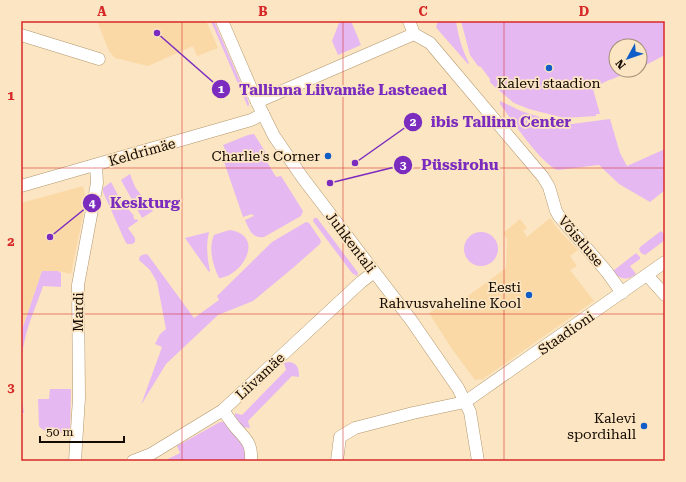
<svg xmlns="http://www.w3.org/2000/svg" width="686" height="482" font-family="'Roboto Serif',serif">
<style>
.built{fill:#fad9a6}
.green{fill:#e5b8f1}
.lines{fill:none;stroke-linecap:round;stroke-linejoin:round}
.minor-casing{stroke:#b2976d;stroke-width:13}
.minor{stroke:#fff;stroke-width:12}
.grid{fill:none;stroke:#d62828;stroke-width:1;stroke-opacity:0.55}
.poi-dot{fill:#115dc7;stroke:#fce5c2;stroke-width:1.5}
.labels{text-anchor:middle;stroke-width:3.5;stroke-linejoin:round;paint-order:stroke}
.poi-label{font-size:14px;fill:#130a00;stroke:#fce5c2;text-anchor:end}
.street-label{font-size:14px;fill:#130a00;stroke:#fce5c2}
.leader{fill:none;stroke:#7b2cbf;stroke-width:1.5}
.callout-dot{fill:#7b2cbf;stroke:#fce5c2;stroke-width:1.5}
.mark-label{font-size:12px;text-anchor:middle;font-weight:bold;fill:#fff}
.callout-label{font-size:15px;text-anchor:middle;font-weight:bold;fill:#7b2cbf;stroke:#fce5c2;stroke-width:3.5;stroke-linejoin:round;paint-order:stroke}
.neatline{fill:none;stroke:#d62828;stroke-width:1.5}
.grid-label{font-size:13px;text-anchor:middle;font-weight:bold;fill:#d62828}
</style>
<rect width="100%" height="100%" fill="#fce5c2"/>
<g class="built">
<path d="M97,21H206L218,48L197,56L193,46L148,66L115,58L109,51Z"/>
<path d="M83,186L86,200L71,274L58,271H42L21,333V203Z"/>
<path d="M550,218L558,229L578,250L570,256L577,266L570,270L594,301L483,379L475,380L452,349L429,313L453,299L457,304L506,268L507,239L503,233L520,219L527,228L523,231L527,237Z"/>
</g>
<g class="green">
<path d="M211,21H214L247,97L249,104L248,107Z"/>
<path d="M343,21H351L361,45L338,55L332,41L339,23Z"/>
<path d="M438,21H456C458,36 462,49 469,63L468,64L439,31L436,27Z"/>
<path d="M461,21H665V55L640,68V46H616V70H635C622,76 605,80 593,89L600,114H596V116L564,118L529,109L514,103L495,87L490,82V79L481,67L478,66L470,55Z"/>
<path d="M500,101L521,111L546,119L572,124L610,119L620,153L627,166L665,149V190L650,202L619,184L599,165L558,170C542,165 511,119 500,104Z"/>
<path d="M254,134L266,153L263,155L276,177L281,176L303,211L301,216L264,237C252,239 249,229 245,220L254,216L252,214L243,217L222,156L227,154L223,145L248,135Z"/>
<path d="M130,174L135,187L153,211L142,218L121,180Z"/>
<path d="M111,182L120,199L134,216L133,217L135,220L137,219L138,221L128,228L135,238V242L132,244H127L125,241L103,192V188Z"/>
<path d="M314,218H317L356,270L358,273L357,276L352,273L313,221Z"/>
<path d="M306,222L309,223L320,239L321,241L320,244L294,267L253,301L218,315L166,364L141,405L162,347L155,344L160,334L166,329L157,282L150,270L139,260L140,256L145,254L148,255L194,318L219,300L217,296L272,242Z"/>
<path d="M231,230C266,237 241,277 219,278C213,266 208,248 214,235L226,231Z"/>
<path d="M661,231L665,235V240L645,255L641,253L639,249L640,247Z"/>
<path d="M209,232C206,245 207,257 210,271L209,272L185,238Z"/>
<circle cx="481" cy="249" r="17"/>
<path d="M636,253L640,257V259L630,266L636,274C627,281 620,280 613,271Z"/>
<path d="M42,271H58L61,273V287L43,286C37,304 29,321 25,339C19,363 20,389 24,413H23L21,410V333Z"/>
<path d="M290,362C298,364 299,369 299,377L292,376L248,421L250,428L243,427L235,418V413L242,415L244,413L286,370L284,363Z"/>
<path d="M50,389H71L70,432C59,433 47,435 39,426L38,399H49Z"/>
<path d="M220,422H224L246,447L245,461H164L180,453L177,446Z"/>
</g>
<g class="lines">
<g class="minor-casing">
<g id="minor">
<path d="M222,21L257,102L274,136L302,177L411,320L458,388L470,412L478,461"/>
<path d="M409,21L414,34L430,43L543,177L549,187L556,211L559,216L607,272L622,293"/>
<path d="M21,35L99,59"/>
<path d="M257,102L414,34"/>
<path d="M21,186L251,120L263,114"/>
<path d="M647,275L665,295"/>
<path d="M223,410C227,416 231,422 236,428C247,440 252,444 251,461"/>
<path d="M75,461L79,398L78,285L97,183L96,165"/>
<path d="M133,461L151,454L223,410L361,282L374,272"/>
<path d="M337,461L340,437L355,428L413,413L465,402L665,262"/>
</g>
</g>
<use href="#minor" class="minor"/>
</g>
<path class="grid" d="M182,21V461M343,21V461M504,21V461M21,168H665M21,314H665"/>
<g class="poi-dot">
<circle cx="549" cy="68" r="4"/>
<circle cx="328" cy="156" r="4"/>
<circle cx="529" cy="295" r="4"/>
<circle cx="644" cy="426" r="4"/>
</g>
<g class="labels">
<g class="poi-label">
<text x="549" y="88" text-anchor="middle">Kalevi staadion</text>
<text x="320" y="161">Charlie's Corner</text>
<text x="521" y="292">Eesti<tspan x="521" dy="16">Rahvusvaheline Kool</tspan></text>
<text x="636" y="423">Kalevi<tspan x="636" dy="16">spordihall</tspan></text>
</g>
<g class="street-label">
<text transform="translate(142 152) rotate(-16)" y="5">Keldrimäe</text>
<text transform="translate(581 241) rotate(50)" y="5">Võistluse</text>
<text transform="translate(351 242) rotate(53)" y="5">Juhkentali</text>
<text transform="translate(78 312) rotate(-89)" y="5">Mardi</text>
<text transform="translate(566 333) rotate(-35)" y="5">Staadioni</text>
<text transform="translate(260 376) rotate(-43)" y="5">Liivamäe</text>
</g>
</g>
<path class="leader" d="M157 33L221 89M355 163L413 122M330 183L403 165M50 237L92 203"/>
<g class="callout-dot">
<circle cx="157" cy="33" r="4"/>
<circle cx="355" cy="163" r="4"/>
<circle cx="330" cy="183" r="4"/>
<circle cx="50" cy="237" r="4"/>
<circle cx="221" cy="89" r="10"/>
<circle cx="413" cy="122" r="10"/>
<circle cx="403" cy="165" r="10"/>
<circle cx="92" cy="203" r="10"/>
</g>
<g class="mark-label">
<text x="221" y="93">1</text>
<text x="413" y="126">2</text>
<text x="403" y="169">3</text>
<text x="92" y="207">4</text>
</g>
<g class="callout-label">
<text x="343" y="95">Tallinna Liivamäe Lasteaed</text>
<text x="501" y="127">ibis Tallinn Center</text>
<text x="460" y="170">Püssirohu</text>
<text x="145" y="208">Keskturg</text>
</g>
<rect width="686" height="482" fill="none" stroke="#fce5c2" stroke-width="44"/>
<g transform="translate(628 58) rotate(230)"><circle r="19" fill="#fce5c2" stroke="#9f8d74"/>
<path d="M0-3L7 15L0 10L-7 15Z" fill="#115dc7"/>
<text y="-6" font-size="11" font-weight="bold" text-anchor="middle" fill="#130a00">N</text>
</g>
<path d="M40 436v6h84v-6" fill="none" stroke="#130a00" stroke-width="2"/>
<text x="46" y="436" font-size="12" fill="#130a00" stroke="#fce5c2" stroke-width="3" paint-order="stroke">50 m</text>
<rect x="22" y="22" width="642" height="438" class="neatline"/>
<g class="grid-label">
<text x="102" y="16">A</text>
<text x="263" y="16">B</text>
<text x="423" y="16">C</text>
<text x="584" y="16">D</text>
<text x="11" y="100">1</text>
<text x="11" y="246">2</text>
<text x="11" y="392">3</text>
</g>
</svg>
